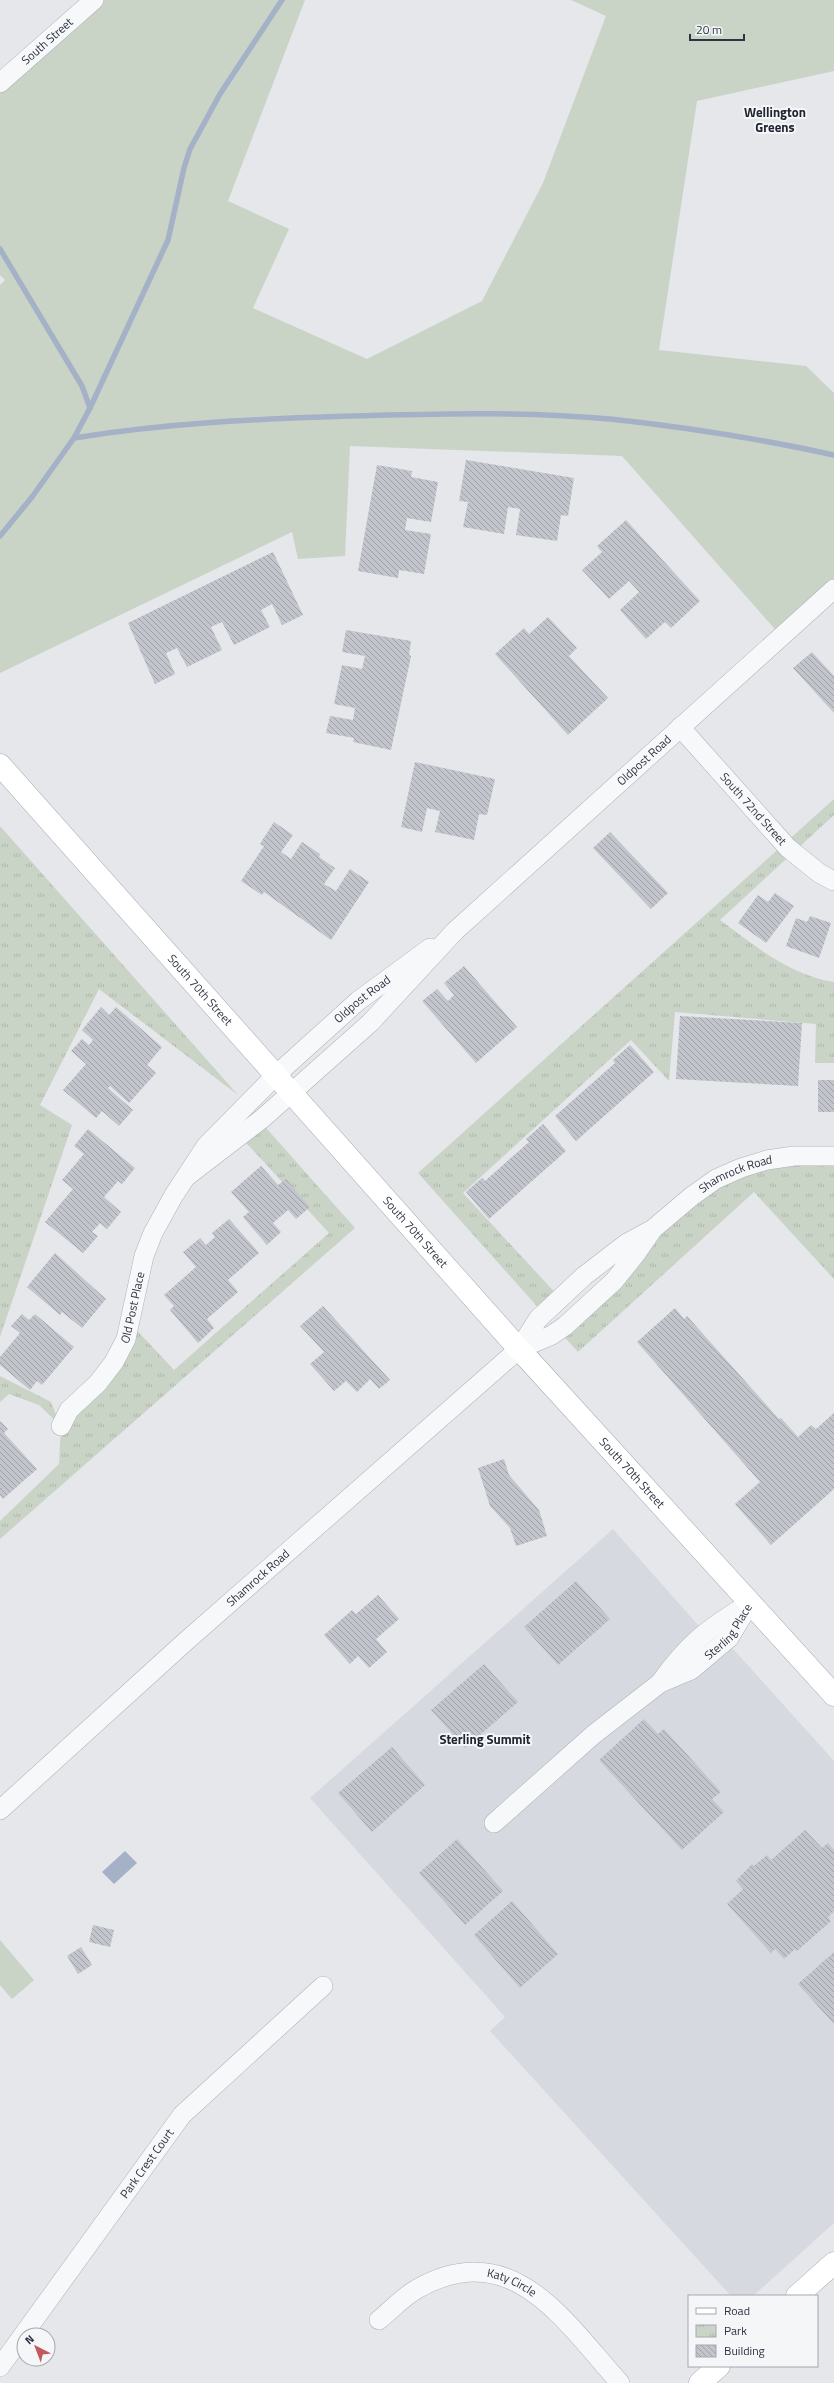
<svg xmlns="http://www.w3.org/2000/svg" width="834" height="2383" font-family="'Titillium Web',sans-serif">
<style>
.built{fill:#d7d9e0}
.green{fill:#c9d4c7}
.park{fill:url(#park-tufts)}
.water{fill:#a4b1c7}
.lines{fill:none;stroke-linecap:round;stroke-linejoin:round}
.stream{stroke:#a4b1c7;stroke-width:5.5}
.building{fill:url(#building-back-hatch)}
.minor-casing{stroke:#aeb1b8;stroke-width:20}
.major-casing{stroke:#a5aab5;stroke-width:23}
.minor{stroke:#f7f8fa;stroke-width:19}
.major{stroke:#fff;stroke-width:22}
.labels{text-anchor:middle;stroke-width:4;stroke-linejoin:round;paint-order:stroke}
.street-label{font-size:12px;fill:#2e3342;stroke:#f4f6f8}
.neighbourhood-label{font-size:13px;font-weight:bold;fill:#202433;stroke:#f4f6f8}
</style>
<defs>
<pattern id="park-tufts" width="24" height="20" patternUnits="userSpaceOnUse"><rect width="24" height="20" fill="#c9d4c7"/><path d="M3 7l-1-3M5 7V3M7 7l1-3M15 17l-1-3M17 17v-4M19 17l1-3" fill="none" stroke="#adb6ac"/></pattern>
<pattern id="building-back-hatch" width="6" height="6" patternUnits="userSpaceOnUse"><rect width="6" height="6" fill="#c3c5cd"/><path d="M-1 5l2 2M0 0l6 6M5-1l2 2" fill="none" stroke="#9fa1a8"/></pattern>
</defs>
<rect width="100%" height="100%" fill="#e5e7eb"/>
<path class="built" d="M613,1529L697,1624L734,1650L834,1761V2223L753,2296H731L490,2031L505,2017L310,1798Z"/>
<g class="green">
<path d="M94,0H305L228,201L289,229L253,308L367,359L482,301L543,183L606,16L571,0H834V71L697,101L659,350L806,366L834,393V589L781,636L622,456L350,446L345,556L298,559L292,532L0,673V285L5,280L0,275V83Z"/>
<path d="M0,1940L34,1980L12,1999L0,1985Z"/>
</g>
<g class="park">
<path d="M834,799V815L720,920C755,946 790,975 834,982V1063H815L816,1024L675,1012L669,1081L631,1040L463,1193L560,1298L543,1313L418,1173Z"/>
<path d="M0,826L238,1095L99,989L40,1105L72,1125L0,1337Z"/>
<path d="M259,1120L355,1228L0,1539V1521L59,1464L61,1426L39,1405L9,1394L0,1402V1376L51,1402L60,1425L130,1323L174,1370L329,1233L240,1136Z"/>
<path d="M834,1156V1279L754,1192L578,1352L559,1331L716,1179Z"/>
</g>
<path class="water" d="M125,1851L137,1863L114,1884L102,1872Z"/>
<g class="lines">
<g class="stream">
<path d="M0,249L82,386L90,408"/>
<path d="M74,438C166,423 257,419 349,416C436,414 524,411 610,419C685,427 761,439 834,455"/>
<path d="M0,536L32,497L74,438L90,408L168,240L184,168L190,149L220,94L282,0"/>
</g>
</g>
<g class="building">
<path d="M466,460L574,478L568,516L561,515L557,541L516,535L520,509L508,507L504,534L463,527L468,502L459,501Z"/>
<path d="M377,465L412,471L411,477L438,482L431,522L407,518L405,530L431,534L424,574L399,570L398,578L358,571Z"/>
<path d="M626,520L700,601L671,628L665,622L646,639L620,610L639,592L629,581L609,599L582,570L602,552L597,546Z"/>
<path d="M273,552L303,615L282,625L272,604L261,610L270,627L234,645L222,622L211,627L222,650L187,667L177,648L166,653L175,674L155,684L128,623Z"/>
<path d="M548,617L577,648L569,656L608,698L568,735L495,654L524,628L529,634Z"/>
<path d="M346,630L411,641L409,655L411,656L391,750L353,742L354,738L326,733L330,716L353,720L355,708L334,704L342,665L362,669L365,656L342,652Z"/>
<path d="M812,652L834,676V713L793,668Z"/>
<path d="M415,762L495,779L487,815L479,814L474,840L435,832L440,811L427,808L422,832L401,827Z"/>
<path d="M274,822L293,835L281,852L291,859L302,842L320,854L319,857L335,868L324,884L336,891L350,869L369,882L331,940L264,892L262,895L241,881L264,846L260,844Z"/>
<path d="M610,832L668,893L651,909L593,848Z"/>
<path d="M775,893L794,906L766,943L738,923L758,895L768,902Z"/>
<path d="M810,916L831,923L819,958L786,946L796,918L807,922Z"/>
<path d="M464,966L517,1027L476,1063L422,1001L437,989L448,1001L454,995L444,983Z"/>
<path d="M101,1007L109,1015L116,1007L162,1047L147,1065L156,1073L129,1103L110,1086L108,1088L133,1110L119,1126L102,1111L96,1118L63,1090L86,1064L71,1051L82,1039L89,1045L93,1040L82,1030Z"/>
<path d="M680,1016L802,1023L798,1086L676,1079Z"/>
<path d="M630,1045L654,1072L576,1141L555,1116L615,1063L613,1060Z"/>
<rect x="818" y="1080" width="16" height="32"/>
<path d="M543,1124L566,1151L489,1219L466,1192L482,1178L485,1181L529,1142L526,1139Z"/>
<path d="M88,1129L135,1168L122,1184L118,1181L104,1197L121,1212L107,1229L100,1223L92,1232L98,1236L83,1253L45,1222L73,1189L62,1180L84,1154L74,1146Z"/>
<path d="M261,1166L278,1185L286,1179L310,1207L296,1219L288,1210L273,1223L281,1232L267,1245L243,1217L249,1212L231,1192Z"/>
<path d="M229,1219L259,1253L228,1280L238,1292L207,1319L214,1328L198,1343L170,1310L174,1306L164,1295L196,1267L183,1252L200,1238L206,1245L215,1237L212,1233Z"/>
<path d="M55,1253L106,1299L82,1328L62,1312L60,1315L27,1287Z"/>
<path d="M323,1306L390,1380L379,1389L370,1379L357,1392L346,1381L334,1391L310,1364L324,1352L300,1326Z"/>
<path d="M675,1308L684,1319L687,1316L779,1419L781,1418L798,1437L811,1425L816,1429L834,1413V1489L771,1545L735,1504L760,1482L637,1342Z"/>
<path d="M22,1314L29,1320L35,1314L74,1347L42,1385L37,1381L30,1390L0,1365V1357L20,1333L11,1326Z"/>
<path d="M0,1421L8,1429L4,1433L37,1469L3,1499L0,1495Z"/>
<path d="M504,1459L509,1475L539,1510L547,1536L516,1546L510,1528L490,1506L478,1468Z"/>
<path d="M576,1581L610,1619L558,1665L524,1627Z"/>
<path d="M378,1595L399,1619L376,1639L387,1652L369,1668L358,1656L350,1664L324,1635L352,1610L356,1614Z"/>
<path d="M484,1664L518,1702L465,1748L431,1710Z"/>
<path d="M644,1719L658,1734L664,1729L721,1792L712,1799L724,1812L682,1850L599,1760Z"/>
<path d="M392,1747L425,1785L372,1832L338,1793Z"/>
<path d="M805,1830L822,1848L828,1843L834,1850V1911L828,1917L831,1921L797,1951L795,1949L784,1959L775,1949L771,1953L727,1904L743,1889L736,1881L752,1864L754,1866L767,1855L771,1860Z"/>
<path d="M457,1839L503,1891L465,1925L419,1873Z"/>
<path d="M512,1901L558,1954L520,1988L474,1935Z"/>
<path d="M93,1925L114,1930L110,1947L89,1942Z"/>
<path d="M81,1947L92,1965L78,1974L67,1956Z"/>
<path d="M834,1952V2024L798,1984Z"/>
</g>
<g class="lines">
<g class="minor-casing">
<g id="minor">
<path id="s1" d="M0,83L94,0"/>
<path id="s2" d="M680,727L788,848L819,873L834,881"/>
<path id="s3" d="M186,1177L263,1118L370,1023L455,931L834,589"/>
<path d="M519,1349L552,1335L565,1326L614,1281L635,1255L651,1232"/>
<path id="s4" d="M61,1426L69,1410L98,1383L114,1362L126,1339L144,1256L153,1233L174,1195L206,1146L276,1075L358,1001L430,948"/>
<path d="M660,1683C687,1645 707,1629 747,1605"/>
<path id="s5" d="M0,1810L185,1642L519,1349L538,1319L584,1276L627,1243L653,1229L692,1196L716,1179L741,1168L767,1160L794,1156H834"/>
<path id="s6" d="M494,1823L593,1735L660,1683L691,1670L729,1638L750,1603"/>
<path id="s7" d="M379,2320C391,2310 403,2297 417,2289C512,2235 564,2321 620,2383"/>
<path id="s8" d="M0,2367L182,2115L323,1986"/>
</g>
</g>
<g class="major-casing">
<g id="major">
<path id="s9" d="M0,765L519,1349L834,1695"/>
<path d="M797,2296L834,2263"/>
<path d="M700,2383L719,2366"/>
</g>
</g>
<use href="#minor" class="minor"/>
<use href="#major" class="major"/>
</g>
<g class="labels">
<g class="street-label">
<text dy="4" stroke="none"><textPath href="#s1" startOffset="63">South Street</textPath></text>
<text dy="4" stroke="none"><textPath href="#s3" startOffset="620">Oldpost Road</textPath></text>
<text dy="4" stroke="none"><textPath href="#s2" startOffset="110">South 72nd Street</textPath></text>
<text dy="4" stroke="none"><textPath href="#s9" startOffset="301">South 70th Street</textPath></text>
<text dy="4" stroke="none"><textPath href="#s4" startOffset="536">Oldpost Road</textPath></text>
<text dy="4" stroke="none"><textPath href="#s5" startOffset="977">Shamrock Road</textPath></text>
<text dy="4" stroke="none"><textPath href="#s9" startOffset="625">South 70th Street</textPath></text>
<text dy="4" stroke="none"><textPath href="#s4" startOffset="142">Old Post Place</textPath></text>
<text dy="4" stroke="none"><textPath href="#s9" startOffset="949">South 70th Street</textPath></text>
<text dy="4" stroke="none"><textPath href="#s5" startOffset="347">Shamrock Road</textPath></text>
<text dy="4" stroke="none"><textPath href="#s6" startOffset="305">Sterling Place</textPath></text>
<text dy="4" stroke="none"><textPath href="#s8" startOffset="251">Park Crest Court</textPath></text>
<text dy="4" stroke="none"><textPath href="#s7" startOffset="149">Katy Circle</textPath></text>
</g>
<g class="neighbourhood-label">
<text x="775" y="117">Wellington<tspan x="775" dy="15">Greens</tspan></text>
<text x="485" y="1744">Sterling Summit</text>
</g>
</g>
<rect x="688" y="2295" width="130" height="72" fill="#f4f6f8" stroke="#a5a8af"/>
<rect x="696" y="2308" width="20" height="6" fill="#ffffff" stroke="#a5a8af"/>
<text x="724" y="2315" font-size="12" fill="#2e3342">Road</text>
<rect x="696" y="2325" width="20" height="12" fill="url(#park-tufts)" stroke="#a5a8af"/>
<text x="724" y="2335" font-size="12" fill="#2e3342">Park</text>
<rect x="696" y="2345" width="20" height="12" fill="url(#building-back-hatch)" stroke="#a5a8af"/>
<text x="724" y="2355" font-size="12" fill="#2e3342">Building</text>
<g transform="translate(36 2347) rotate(318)"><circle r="19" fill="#f4f6f8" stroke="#a5a8af"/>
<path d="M0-3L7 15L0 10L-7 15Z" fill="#c1595d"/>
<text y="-6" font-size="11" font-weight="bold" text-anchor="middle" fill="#2e3342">N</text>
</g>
<path d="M690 34v6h54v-6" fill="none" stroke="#2e3342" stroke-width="2"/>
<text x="696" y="34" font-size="12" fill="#2e3342" stroke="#f4f6f8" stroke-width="3" paint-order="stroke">20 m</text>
</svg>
